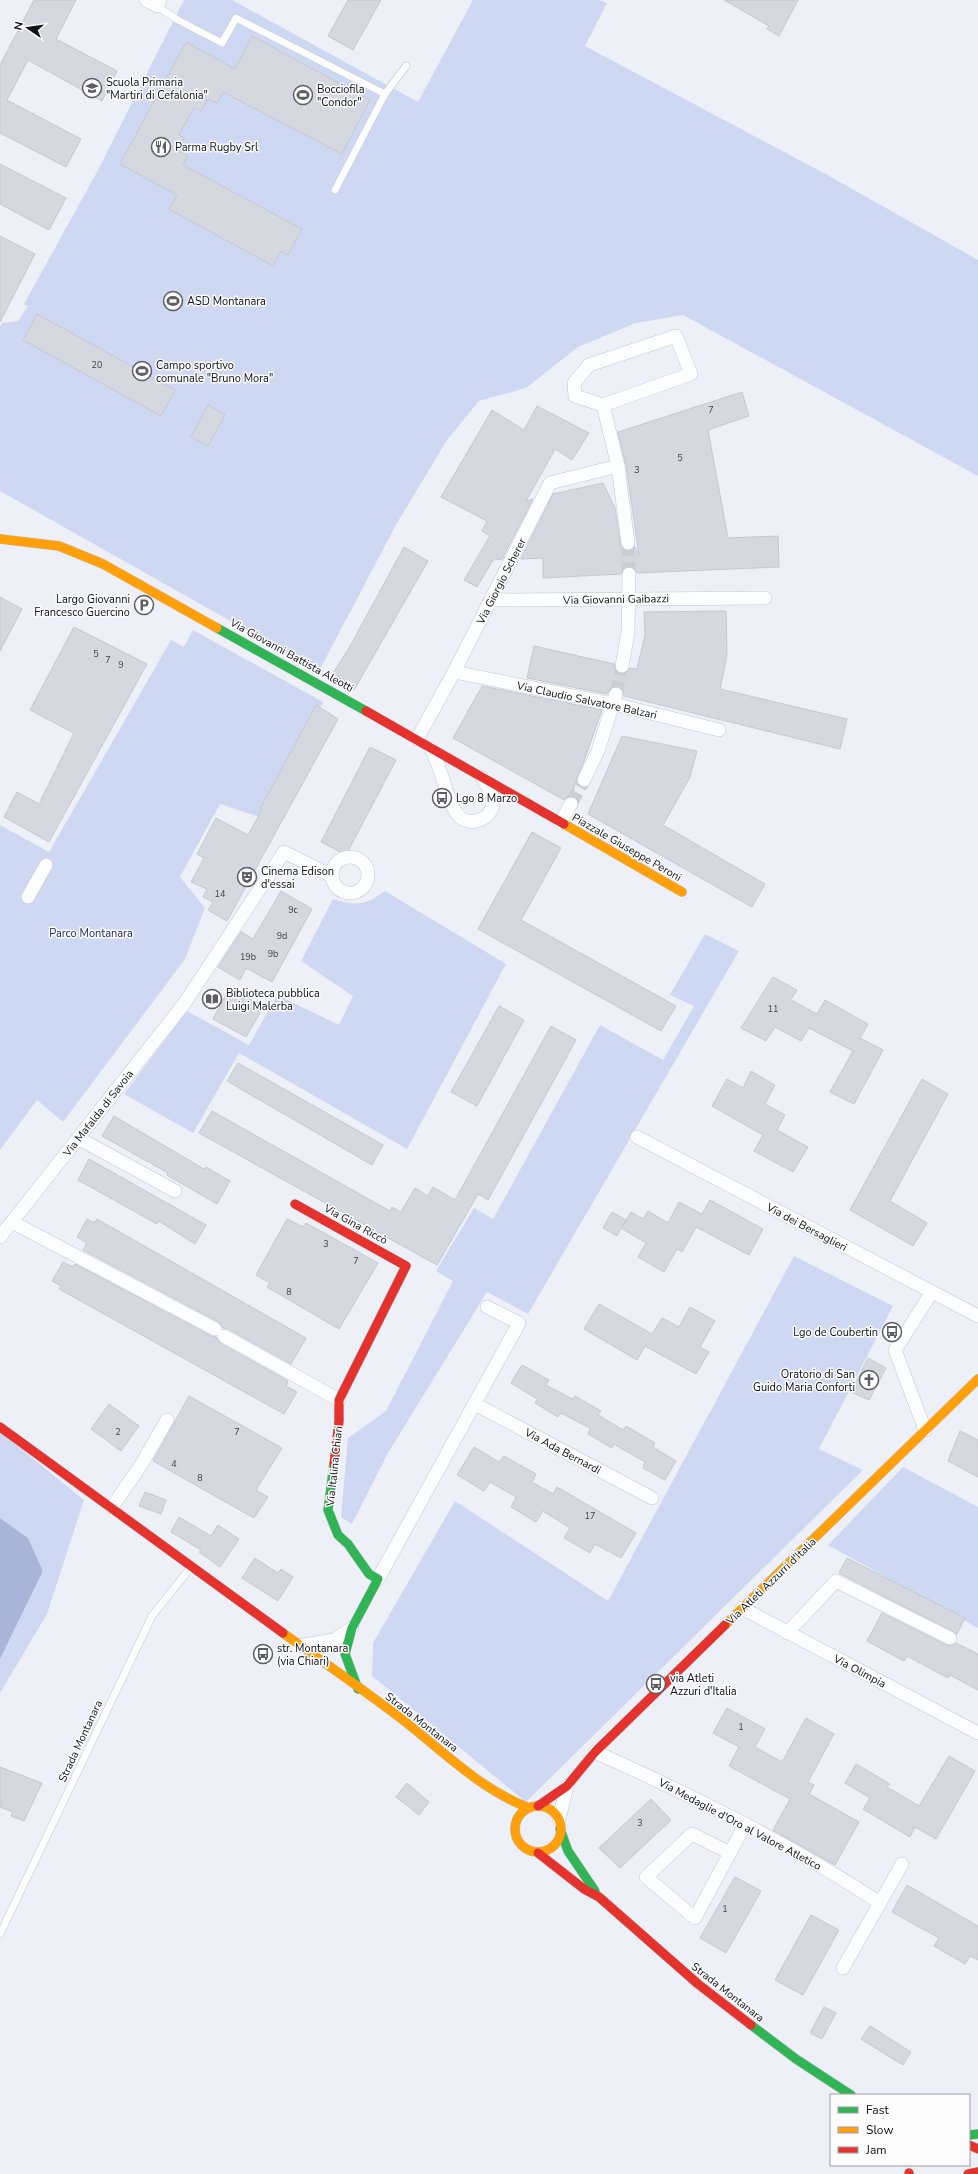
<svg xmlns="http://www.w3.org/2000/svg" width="978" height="2174" font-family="'Nunito Sans',sans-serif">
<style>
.green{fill:#cfd8f3}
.water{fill:#a9b5d8}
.building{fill:#d6d8df;stroke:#c5c8cf}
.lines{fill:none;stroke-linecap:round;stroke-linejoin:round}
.street-tunnel{stroke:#ccced6;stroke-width:13;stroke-dasharray:13 6;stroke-linecap:butt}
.lane-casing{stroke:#c3c6cd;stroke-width:8}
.street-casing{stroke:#c3c6cd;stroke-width:14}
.fast-casing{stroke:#c3c6cd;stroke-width:10}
.slow-casing{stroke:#c3c6cd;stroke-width:10}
.jam-casing{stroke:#c3c6cd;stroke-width:10}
.lane{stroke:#fcfdfe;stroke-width:7}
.street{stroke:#fcfdfe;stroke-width:13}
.fast{stroke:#30b455;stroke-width:9}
.slow{stroke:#ff9f0a;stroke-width:9}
.jam{stroke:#e5322d;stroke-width:9}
.labels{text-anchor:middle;stroke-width:3;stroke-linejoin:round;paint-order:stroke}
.number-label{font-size:9px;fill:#404348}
.poi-label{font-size:11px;fill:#0d1015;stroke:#fcfcfc;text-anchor:start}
.street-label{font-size:11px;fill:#0d1015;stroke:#fcfcfc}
.park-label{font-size:11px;fill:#18255c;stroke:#fcfcfc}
</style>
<rect width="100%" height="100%" fill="#eef0f8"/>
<g class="green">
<path d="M184,0H232L418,102L473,0H599L607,3L585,46L833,178L978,260V476L683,315L636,323L578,347L526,388L479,401L447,440L397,523L319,671L0,491V326L2,323L18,321L28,306L24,304L97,172Z"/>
<path d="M193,630L323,702L259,817L220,804L180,877L205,908L185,959L63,1122L37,1100L0,1150V825L49,852L171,640L184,647Z"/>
<path d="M385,891L506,964L407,1149L239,1053L193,1133L124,1094L187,1011L249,1045L277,995L339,1025L353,996L301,961L333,899C357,906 364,906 385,891Z"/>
<path d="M705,934L739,951L528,1314L487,1292L388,1453L352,1524L341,1517L348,1438L386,1411L453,1281L436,1271L474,1208L493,1219L600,1025L663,1060L694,1006L670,995Z"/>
<path d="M794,1256L893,1306L819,1449L863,1470L526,1802L372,1676L373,1643L455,1501L608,1601Z"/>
<path d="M0,1432L84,1500L47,1614L0,1693V1659L43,1571L28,1538L0,1518Z"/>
<path d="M903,1467L978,1507V1628L828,1545Z"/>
</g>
<path class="water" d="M0,1518L28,1538L43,1571L0,1659Z"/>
<g class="building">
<path d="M34,0H76L56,39L117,71L102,101L28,60L7,100L81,139L66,167L0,133V65Z"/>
<path d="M348,0H381L353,50L328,36Z"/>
<path d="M724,0H798L779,36L767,29L769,26Z"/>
<path d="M252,36L370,100L342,154L223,92L217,103L208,99L201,111L194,107L179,135L184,138L178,151L188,156L183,165L302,229L288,255L281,251L273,266L169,209L177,195L120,164L186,42L235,69Z"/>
<path d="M0,164L66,198L49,230L0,204Z"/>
<path d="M0,236L35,254L0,322Z"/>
<path d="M37,314L175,390L161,416L23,340Z"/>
<path d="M742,392L749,416L708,430L728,538L778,536L779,567L637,573L633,567L629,566L622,570L621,574L543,578V558L521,559L553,494L603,483L615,508L621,548L629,551L635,547L639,555L626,465L618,432Z"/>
<path d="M208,405L225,415L208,446L191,437Z"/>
<path d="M537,406L589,433L572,460L555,449L526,501L533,499L502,559L493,560L477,587L464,580L490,536L482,531L487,521L441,497L492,410L524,430Z"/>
<path d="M404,547L428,561L354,690L330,678L349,648Z"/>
<path d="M0,597L22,609L0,651Z"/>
<path d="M726,611L727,656L720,689L847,719L840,749L624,696L622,689L618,686L611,688L607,694L527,678L534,646L614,664L617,672L624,674L630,668L637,669L645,635L644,612Z"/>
<path d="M74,627L147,664L49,842L4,817L17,792L39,804L74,733L30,710Z"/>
<path d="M482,686L602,710L584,761L577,777L572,796L567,797L564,800L453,738Z"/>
<path d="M316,705L338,719L227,921L208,910L213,902L203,897L207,889L191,882L204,858L197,854L216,818L248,835L262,810L260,809Z"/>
<path d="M622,736L697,751L690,777L663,825L765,884L752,907L588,814Z"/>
<path d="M370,747L396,760L346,855L321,842Z"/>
<path d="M532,832L561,848L521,920L676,1006L661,1031L478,929Z"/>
<path d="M281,891L312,909L272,982L246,968L240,980L218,967L241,932L253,939Z"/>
<path d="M773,977L797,990L791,1000L817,1014L825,1000L868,1024L860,1038L883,1050L854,1104L830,1092L853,1051L809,1028L801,1041L775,1027L766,1041L741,1028Z"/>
<path d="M229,989L264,1006L246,1037L213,1019Z"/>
<path d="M499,1006L524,1020L477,1106L451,1092Z"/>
<path d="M551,1026L576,1040L488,1200L478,1194L437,1265L199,1133L212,1111L390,1211L392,1207L401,1212L415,1188L428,1196L433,1187L455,1200Z"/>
<path d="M238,1063L383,1145L372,1165L227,1081Z"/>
<path d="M751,1071L775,1085L765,1104L785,1115L777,1130L808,1147L793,1172L754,1151L763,1135L712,1106L727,1079L743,1088Z"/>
<path d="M922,1079L948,1094L890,1201L927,1223L913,1246L850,1210Z"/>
<path d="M114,1116L204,1169L206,1167L230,1181L217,1204L167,1175L168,1173L102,1136Z"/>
<path d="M89,1159L206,1225L195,1244L159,1221L157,1224L78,1180Z"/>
<path d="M710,1200L763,1229L749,1255L696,1227L682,1252L677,1249L664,1272L638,1257L646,1243L621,1228L617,1236L603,1228L612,1212L626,1220L623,1225L631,1212L643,1219L648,1211L668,1223L679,1202L702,1214Z"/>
<path d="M87,1219L94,1223L97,1219L306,1338L291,1364L228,1329L223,1328L219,1322L83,1250L87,1243L77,1237Z"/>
<path d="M287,1219L303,1227L306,1223L378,1263L339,1329L267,1287L270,1283L256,1275Z"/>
<path d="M63,1262L73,1267L75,1264L211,1336L216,1337L220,1343L288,1381L286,1386L297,1392L284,1414L59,1289L61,1286L52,1281Z"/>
<path d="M599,1304L652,1334L662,1318L679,1327L690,1307L715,1321L700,1347L709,1352L696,1374L645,1346L637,1360L584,1329Z"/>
<path d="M868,1358L886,1368L869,1400L851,1392Z"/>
<path d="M522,1365L549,1380L546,1385L572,1399L575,1396L601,1411L598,1415L623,1430L626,1426L655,1443L653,1447L676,1461L665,1480L643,1468L645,1462L614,1444L612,1448L588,1434L590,1428L561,1413L558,1417L535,1403L537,1399L511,1383Z"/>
<path d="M189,1396L282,1448L256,1490L268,1497L254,1518L153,1461Z"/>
<path d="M109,1404L139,1426L121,1451L91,1429Z"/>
<path d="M960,1431L978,1440V1477L948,1461Z"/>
<path d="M474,1447L499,1462L504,1456L536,1474L532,1482L553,1494L557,1487L636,1533L621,1558L595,1544L590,1553L564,1538L570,1528L543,1511L536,1522L511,1507L516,1497L490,1482L484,1491L457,1475Z"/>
<path d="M145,1492L166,1500L161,1514L139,1506Z"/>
<path d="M179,1517L211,1536L218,1525L239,1539L220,1567L199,1552L201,1550L171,1532Z"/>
<path d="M255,1558L278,1573L281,1569L293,1577L278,1601L242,1578Z"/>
<path d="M847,1558L965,1618L957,1634L839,1573Z"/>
<path d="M882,1613L946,1645L951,1646L956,1643L978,1654V1690L950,1675L948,1678L907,1656L904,1661L867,1641Z"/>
<path d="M727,1708L765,1729L755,1747L782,1762L806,1718L834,1734L808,1782L814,1785L809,1794L859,1822L835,1865L773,1830L790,1799L729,1766L739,1747L713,1733Z"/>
<path d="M949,1756L975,1771L936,1839L915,1827L910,1837L863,1809L870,1798L845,1783L856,1764L890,1784L887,1787L919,1806Z"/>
<path d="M0,1767L42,1783L24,1821L11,1816L13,1812L0,1807Z"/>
<path d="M407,1783L429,1802L419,1815L396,1797Z"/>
<path d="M651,1799L671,1820L620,1868L599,1848Z"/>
<path d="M735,1877L761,1891L726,1953L700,1938Z"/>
<path d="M907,1885L978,1926V1960L970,1956L965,1964L934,1946L939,1938L892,1912Z"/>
<path d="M811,1915L839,1930L803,1995L775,1980Z"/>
<path d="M824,2007L836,2013L822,2039L810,2033Z"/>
<path d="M870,2026L911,2052L903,2065L861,2039Z"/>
</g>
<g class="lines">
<g class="street-tunnel">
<path d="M628,543L629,574"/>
<path d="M616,694L622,666"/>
<path d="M571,804L584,780"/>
</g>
<g class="lane-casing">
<g id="lane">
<path d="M157,6L178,20L222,43L236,18L385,94L335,190"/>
<path d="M385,94L406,66"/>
<path d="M0,1934L152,1616L191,1567"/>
</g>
</g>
<g class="street-casing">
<g id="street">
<path d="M146,0L157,6L160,0"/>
<path d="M676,336L691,374L603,405L575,396L574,383L589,365Z"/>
<path d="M603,405L618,466L628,543"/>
<path d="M491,600L765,598"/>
<path d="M622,666L628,632L629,574"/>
<path d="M454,672L614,704L719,730"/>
<path d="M417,739L454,672L550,483L618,466"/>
<path d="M431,749C442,768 447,802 458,815C468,828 492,820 493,803C494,794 487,786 482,778"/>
<path d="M584,780L598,751L616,694"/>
<path d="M560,823L571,804"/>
<circle cx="350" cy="875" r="18"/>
<path d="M28,897L46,865"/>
<path d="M637,1137L978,1316"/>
<path d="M78,1138L175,1191"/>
<path d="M12,1222L215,1329"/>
<path d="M0,1237L184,1004L284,852L332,876"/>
<path d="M224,1336L339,1400"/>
<path d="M475,1404L652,1498"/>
<path d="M925,1430L895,1350L932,1292"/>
<path d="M112,1507L141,1465L167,1420"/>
<path d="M378,1579L519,1323L487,1307"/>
<path d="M742,1608L978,1733"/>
<path d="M787,1633L836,1581L950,1638"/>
<path d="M298,1646L334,1640L352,1628"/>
<path d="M595,1752C693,1796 791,1844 880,1903"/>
<path d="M559,1819L567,1786"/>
<path d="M730,1853L692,1834L646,1877L695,1918L745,1825"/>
<path d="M843,1968L902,1864"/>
</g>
</g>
<g class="fast-casing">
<g id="fast">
<path d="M217,628L366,711"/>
<path d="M334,1464L328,1510L338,1535L348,1544L369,1574L378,1579L352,1628L345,1654L358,1689"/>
<path d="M560,1829L568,1851L595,1891"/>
<path d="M751,2025L796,2059L851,2095"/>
<path d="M969,2135L978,2134"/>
</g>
</g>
<g class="slow-casing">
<g id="slow">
<path d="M0,539L59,546L103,564L217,628"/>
<path d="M564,824L682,892"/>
<path d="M725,1625L978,1379"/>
<path d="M283,1633C323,1662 364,1690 403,1720C444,1752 480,1789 529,1808"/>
<circle cx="538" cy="1829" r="23"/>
</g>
</g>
<g class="jam-casing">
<g id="jam">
<path d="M366,711L564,824"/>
<path d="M295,1204L406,1266L339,1400V1421L334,1464"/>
<path d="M0,1427L283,1633"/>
<path d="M538,1806L567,1786L595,1752L725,1625"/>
<path d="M538,1853L584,1889L599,1897L698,1984L751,2025"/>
<path d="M969,2145L978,2149"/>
<path d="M909,2173V2174"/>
<path d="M968,2174L978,2172"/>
</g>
</g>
<use href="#lane" class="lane"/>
<use href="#street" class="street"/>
<use href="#fast" class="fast"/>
<use href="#slow" class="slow"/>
<use href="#jam" class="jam"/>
</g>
<defs>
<g id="school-ring" transform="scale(1)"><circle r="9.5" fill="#fcfcfc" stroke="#5c5e64" stroke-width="1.5"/><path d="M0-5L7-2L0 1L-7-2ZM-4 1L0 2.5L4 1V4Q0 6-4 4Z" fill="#5c5e64"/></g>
<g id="stadium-ring" transform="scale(1)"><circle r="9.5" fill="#fcfcfc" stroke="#5c5e64" stroke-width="1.5"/><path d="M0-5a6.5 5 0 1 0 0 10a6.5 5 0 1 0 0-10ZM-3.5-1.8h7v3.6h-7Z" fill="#5c5e64"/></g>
<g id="restaurant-ring" transform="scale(1)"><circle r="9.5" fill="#fcfcfc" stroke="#5c5e64" stroke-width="1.5"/><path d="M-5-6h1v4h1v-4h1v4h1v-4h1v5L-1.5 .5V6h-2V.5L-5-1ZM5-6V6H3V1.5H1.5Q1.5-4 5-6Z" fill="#5c5e64"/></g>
<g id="parking-ring" transform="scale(1)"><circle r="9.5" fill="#fcfcfc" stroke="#5c5e64" stroke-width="1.5"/><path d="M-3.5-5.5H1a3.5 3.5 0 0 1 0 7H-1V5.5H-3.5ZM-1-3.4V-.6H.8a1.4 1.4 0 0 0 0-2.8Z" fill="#5c5e64"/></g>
<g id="bus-ring" transform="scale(1)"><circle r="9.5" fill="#fcfcfc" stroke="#5c5e64" stroke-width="1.5"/><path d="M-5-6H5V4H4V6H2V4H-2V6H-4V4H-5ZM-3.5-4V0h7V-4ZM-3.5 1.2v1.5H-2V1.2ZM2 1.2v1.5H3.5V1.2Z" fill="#5c5e64"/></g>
<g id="theatre-ring" transform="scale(1)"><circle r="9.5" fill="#fcfcfc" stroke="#5c5e64" stroke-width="1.5"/><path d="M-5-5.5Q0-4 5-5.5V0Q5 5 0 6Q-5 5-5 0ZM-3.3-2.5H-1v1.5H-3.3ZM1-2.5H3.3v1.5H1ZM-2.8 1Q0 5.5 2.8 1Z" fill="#5c5e64"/></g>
<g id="library-ring" transform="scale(1)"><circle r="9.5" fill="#fcfcfc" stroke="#5c5e64" stroke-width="1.5"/><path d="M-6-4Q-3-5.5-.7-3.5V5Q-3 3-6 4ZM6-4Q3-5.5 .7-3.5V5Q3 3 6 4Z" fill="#5c5e64"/></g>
<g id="church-ring" transform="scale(1)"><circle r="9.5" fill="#fcfcfc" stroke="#5c5e64" stroke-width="1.5"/><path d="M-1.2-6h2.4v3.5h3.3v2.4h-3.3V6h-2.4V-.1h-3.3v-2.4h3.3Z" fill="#5c5e64"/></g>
</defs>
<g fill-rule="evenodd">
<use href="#school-ring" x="92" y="88"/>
<use href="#stadium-ring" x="303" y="95"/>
<use href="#restaurant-ring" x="161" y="147"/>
<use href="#stadium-ring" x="173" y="301"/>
<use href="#stadium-ring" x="142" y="371"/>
<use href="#parking-ring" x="144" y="605"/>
<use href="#bus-ring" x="442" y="798"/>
<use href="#theatre-ring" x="247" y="877"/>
<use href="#library-ring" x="212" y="999"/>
<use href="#bus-ring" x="892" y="1332"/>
<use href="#church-ring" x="869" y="1380"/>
<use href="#bus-ring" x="263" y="1654"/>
<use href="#bus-ring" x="656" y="1684"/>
</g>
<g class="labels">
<g class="number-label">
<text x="97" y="368">20</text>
<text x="711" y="413">7</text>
<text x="680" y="461">5</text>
<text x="637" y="473">3</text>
<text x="96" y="657">5</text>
<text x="108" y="663">7</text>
<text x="121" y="668">9</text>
<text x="220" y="897">14</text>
<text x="293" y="913">9c</text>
<text x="282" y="939">9d</text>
<text x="273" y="957">9b</text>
<text x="248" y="960">19b</text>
<text x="773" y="1012">11</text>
<text x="326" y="1247">3</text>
<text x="356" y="1264">7</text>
<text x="289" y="1295">8</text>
<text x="118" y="1435">2</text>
<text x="237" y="1435">7</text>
<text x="174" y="1467">4</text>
<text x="200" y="1481">8</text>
<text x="590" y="1519">17</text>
<text x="741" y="1730">1</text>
<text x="640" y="1826">3</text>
<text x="725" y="1912">1</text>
</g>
<g class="poi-label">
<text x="106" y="86">Scuola Primaria<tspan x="106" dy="13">"Martiri di Cefalonia"</tspan></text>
<text x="317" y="93">Bocciofila<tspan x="317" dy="13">"Condor"</tspan></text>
<text x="175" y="151">Parma Rugby Srl</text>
<text x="187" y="305">ASD Montanara</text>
<text x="156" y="369">Campo sportivo<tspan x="156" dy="13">comunale "Bruno Mora"</tspan></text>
<text x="130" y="603" text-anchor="end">Largo Giovanni<tspan x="130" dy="13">Francesco Guercino</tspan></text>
<text x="456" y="802">Lgo 8 Marzo</text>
<text x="261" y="875">Cinema Edison<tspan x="261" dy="13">d'essai</tspan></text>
<text x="226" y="997">Biblioteca pubblica<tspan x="226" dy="13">Luigi Malerba</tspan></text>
<text x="878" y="1336" text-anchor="end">Lgo de Coubertin</text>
<text x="855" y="1378" text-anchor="end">Oratorio di San<tspan x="855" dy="13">Guido Maria Conforti</tspan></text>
<text x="277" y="1652">str. Montanara<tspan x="277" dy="13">(via Chiari)</tspan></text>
<text x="670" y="1682">via Atleti<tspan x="670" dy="13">Azzuri d'Italia</tspan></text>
</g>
<g class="street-label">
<text transform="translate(501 581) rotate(-63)" y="4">Via Giorgio Scherer</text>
<text transform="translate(616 599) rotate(-1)" y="4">Via Giovanni Gaibazzi</text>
<text transform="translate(292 655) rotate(29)" y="4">Via Giovanni Battista Aleotti</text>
<text transform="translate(587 700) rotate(12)" y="4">Via Claudio Salvatore Balzari</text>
<text transform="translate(627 847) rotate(30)" y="4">Piazzale Giuseppe Peroni</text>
<text transform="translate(98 1113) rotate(-52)" y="4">Via Mafalda di Savoia</text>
<text transform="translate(356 1224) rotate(29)" y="4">Via Gina Riccò</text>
<text transform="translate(807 1227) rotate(28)" y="4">Via dei Bersaglieri</text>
<text transform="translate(563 1451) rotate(28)" y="4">Via Ada Bernardi</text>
<text transform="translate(334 1466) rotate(-84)" y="4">Via Italina Chiari</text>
<text transform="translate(771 1581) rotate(-44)" y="4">Via Atleti Azzurri d'Italia</text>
<text transform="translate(860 1671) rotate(28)" y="4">Via Olimpia</text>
<text transform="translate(422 1722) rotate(38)" y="4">Strada Montanara</text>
<text transform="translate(80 1741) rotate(-65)" y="4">Strada Montanara</text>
<text transform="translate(740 1824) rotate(28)" y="4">Via Medaglie d'Oro al Valore Atletico</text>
<text transform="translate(728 1992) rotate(38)" y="4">Strada Montanara</text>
</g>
<g class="park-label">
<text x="91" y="937">Parco Montanara</text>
</g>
</g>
<rect x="830" y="2094" width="140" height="72" fill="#fcfcfc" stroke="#9c9ea0"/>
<rect x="838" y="2107" width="20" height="6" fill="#30b455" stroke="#9c9ea0"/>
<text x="866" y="2114" font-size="12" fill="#0d1015">Fast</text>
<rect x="838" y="2127" width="20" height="6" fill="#ff9f0a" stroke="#9c9ea0"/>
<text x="866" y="2134" font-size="12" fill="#0d1015">Slow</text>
<rect x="838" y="2147" width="20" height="6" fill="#e5322d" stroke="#9c9ea0"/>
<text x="866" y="2154" font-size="12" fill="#0d1015">Jam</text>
<g transform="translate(28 28) rotate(283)" stroke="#fcfcfc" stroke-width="3" paint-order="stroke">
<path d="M0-3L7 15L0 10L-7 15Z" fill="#0d1015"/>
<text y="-6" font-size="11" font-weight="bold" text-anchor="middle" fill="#0d1015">N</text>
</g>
</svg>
